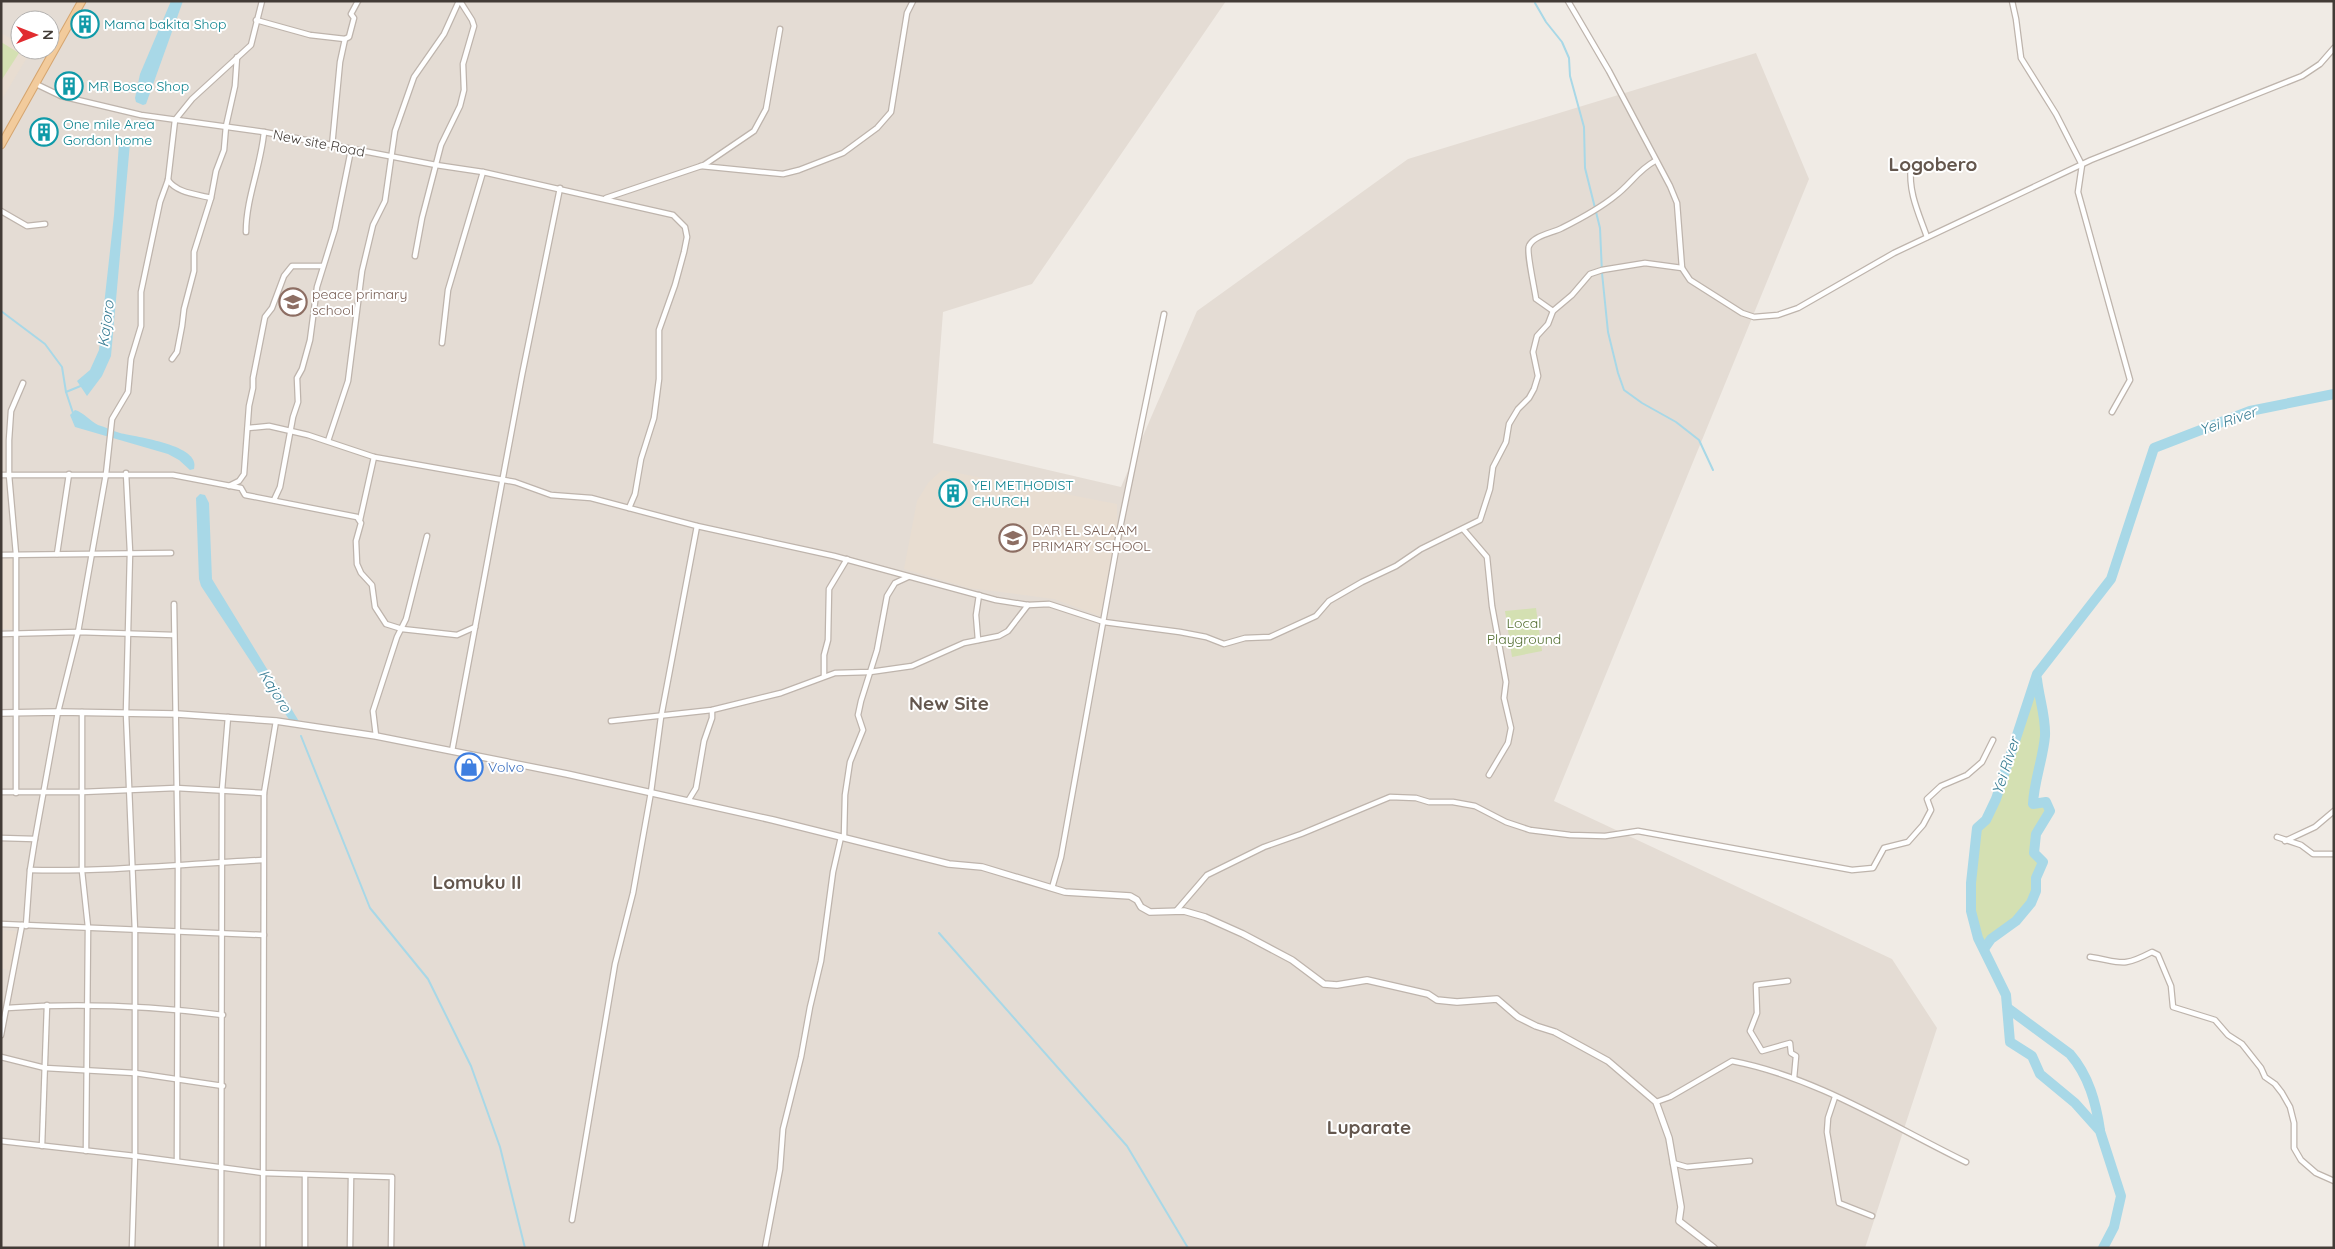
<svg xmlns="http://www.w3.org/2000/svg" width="2335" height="1249" font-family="Quicksand,sans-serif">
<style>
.residential{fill:#e4dcd4;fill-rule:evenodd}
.education{fill:#e8ddd1}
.green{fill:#d4e0b2}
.water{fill:#a8d8e7}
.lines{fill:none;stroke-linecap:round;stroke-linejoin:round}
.stream{stroke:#a8d8e7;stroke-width:2}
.river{stroke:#a8d8e7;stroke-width:10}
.minor-casing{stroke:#beb4ac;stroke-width:7}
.tertiary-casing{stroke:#beb4ac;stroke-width:8}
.primary-casing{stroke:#d5a56f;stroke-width:9}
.minor{stroke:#fff;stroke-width:4.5}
.tertiary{stroke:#fff;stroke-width:5.5}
.primary{stroke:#f2cb9c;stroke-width:7}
.labels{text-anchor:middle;stroke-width:4;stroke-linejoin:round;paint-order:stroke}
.culture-label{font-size:14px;fill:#0d838f;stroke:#fff;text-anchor:start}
.street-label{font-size:14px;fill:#423b36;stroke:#fff}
.education-label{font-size:14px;fill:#785e54;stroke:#fff;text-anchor:start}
.park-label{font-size:14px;fill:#526d30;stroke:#fff}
.shop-label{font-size:14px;fill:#366cbe;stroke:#fff;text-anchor:start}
.water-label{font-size:15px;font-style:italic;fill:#377c93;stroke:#fff}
.district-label{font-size:19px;font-weight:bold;fill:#64574e;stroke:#fff}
</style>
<rect width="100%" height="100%" fill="#f0ebe5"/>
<path class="residential" d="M1,1H1226L1032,284L943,312L933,443L1121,487L1197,311L1408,159L1756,53L1809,179L1554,801L1892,959L1937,1028L1865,1248H1ZM20,20H50V50H20Z"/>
<g class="education">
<path d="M1,33L20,44V50L31,51L1,101Z"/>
<path d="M942,470L1117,504V528L1110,576L1100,616L1054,599L969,588L904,569L917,501L928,483Z"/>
<path d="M1,559H14L13,629H1Z"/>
<path d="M1,930L17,931L11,971L1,968Z"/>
</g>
<g class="green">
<path d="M1,42L19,53L1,81Z"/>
<path d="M1536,608L1542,651L1512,657L1505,611Z"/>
<path d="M2037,674C2039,693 2046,718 2045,735C2044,758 2034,780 2033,804L2046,802L2050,811L2036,834L2034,853L2043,862L2036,878V891L2031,903L2016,921L1991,939L1984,949C1965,912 1970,868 1977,828L1986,820L1996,799Z"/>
</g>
<g class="water">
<path d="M171,1H183L146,104L143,105L136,102L135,98L140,74Z"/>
<path d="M125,139L130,143L111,356L102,376L87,396L77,381L90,370L99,350L114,215L119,143Z"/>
<path d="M75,410C83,412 90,421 98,425C105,427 113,431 120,433C136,437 202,445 194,469L190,470L179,460L168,454L75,427L70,415Z"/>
<path d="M200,494L205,495L209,503L212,579L300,723L290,721L201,586L199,579L196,498Z"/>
</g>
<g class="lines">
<g class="stream">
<path d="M1535,3L1546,22L1562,42L1569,58L1570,76L1584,127L1585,168L1600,228L1602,273L1608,332L1618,373L1624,390L1642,403L1676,422L1699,440L1713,470"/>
<path d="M1,311L45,344L62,367L66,392L73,413"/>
<path d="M66,392L83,385"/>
<path d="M301,736L370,908L428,979L471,1066L500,1147L525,1248"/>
<path d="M939,933L1127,1146L1188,1248"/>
</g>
<g class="river">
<path d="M1984,949L1991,939L2016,921L2031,903L2036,891V878L2043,862L2034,853L2036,834L2050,811L2046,802L2033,804C2034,781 2043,759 2045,736C2046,717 2039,698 2037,679"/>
<path d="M2009,1009L2070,1054C2089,1076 2096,1103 2100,1130"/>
<path d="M2103,1248L2114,1227L2121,1196L2100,1131L2075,1103L2040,1074L2032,1056L2010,1042L2006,995L1978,938L1971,911V883L1977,828L1986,820L1996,799L2037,674L2111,579L2154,448L2250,411L2334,394"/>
</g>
<g class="minor-casing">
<g id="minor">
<path d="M1568,1L1609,71L1670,186L1677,203L1682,268L1690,280L1742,313L1754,317L1778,315L1798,308L1894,253L2091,160L2302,76L2320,64L2334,48"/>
<path d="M2012,1L2016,19L2021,58L2056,114L2082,165L2078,192L2130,380L2112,412"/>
<path d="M256,20L310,35L345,39L349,37L354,18L351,14L358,1"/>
<path d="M36,84L61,96L141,115L264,132L436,165L483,172L673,215L685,227L687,237L684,252L675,285L659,330V379L654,418L641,459L635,494L629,508"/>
<path d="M332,146L340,62L345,39"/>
<path d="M701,166L783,174L799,170L843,153L877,128L891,112L907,13L913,1"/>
<path d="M1911,167C1908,192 1919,214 1927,237"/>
<path d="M168,180C177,193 196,194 211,198"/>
<path d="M606,198L704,165L754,131L766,109L780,29"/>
<path d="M1,211L27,226L45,224"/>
<path d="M246,232C246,198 261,166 264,132"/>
<path d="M415,256L422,218L441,145L460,106L464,90L463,64L474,26L472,20L460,1"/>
<path d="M1553,311L1536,299C1535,290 1526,251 1529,246C1534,235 1553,233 1562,228C1580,219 1599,209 1615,196C1630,185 1638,170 1655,161"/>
<path d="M442,343L448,290L483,172"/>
<path d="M172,359L177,352L182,326L184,309L194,271V252L211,198L216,171L224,150L226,126L235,86L237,57"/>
<path d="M248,428L269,426L308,435L374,457L515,482L551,495L591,498L697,526L834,556L996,600L1028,605L1049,604L1104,622L1180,632L1206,637L1224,644L1245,638L1270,637L1316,616L1329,601L1362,582L1396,566L1421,549L1480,520L1490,489L1493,467L1506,442L1509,424L1518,409L1529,398L1534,389L1538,376L1533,352L1537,336L1548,324L1553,311L1572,295L1590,274L1602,270L1645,263L1682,268"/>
<path d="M328,441L348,381L362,271L373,225L385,201L395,131L414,77L444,34L459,1"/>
<path d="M126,473L130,552L126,713L135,931V1156L132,1248"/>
<path d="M1,475H173L241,488L245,495L357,517L361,523L356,541L357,564L361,573L372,585L375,607L386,624L402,629L457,635L475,627"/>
<path d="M229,486L239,481L244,474L249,406L253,388V378L265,317L272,308L284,276L292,266H323"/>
<path d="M274,500L280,487L293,417L298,402L297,378L302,369L310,340L317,287L335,229L351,150"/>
<path d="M360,520L374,457"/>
<path d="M1463,529L1487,557L1492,606L1506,682L1504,698L1511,728L1508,743L1489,775"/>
<path d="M57,554L69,474"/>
<path d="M1,555L171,553"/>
<path d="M174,604L178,865L177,1161"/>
<path d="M1,634L78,632L174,635"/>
<path d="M978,640L976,615L979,595"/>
<path d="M824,676V655L828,640L829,589L847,559"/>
<path d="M82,712V871L88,927L86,1151"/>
<path d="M611,721L712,710L781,693L835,673L870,672L912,666L964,643L999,636L1008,631L1028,605"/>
<path d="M376,736L373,711L397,637L406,619L427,536"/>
<path d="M452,751L522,375L560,188"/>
<path d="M1,792H82L176,788L264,793"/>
<path d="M16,793V554L9,475V440L11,411L23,383"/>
<path d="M688,801L696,788L704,741L712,718V710"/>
<path d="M844,837L845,795L850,762L863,730L858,715L861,701L877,650L887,596L895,583L908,577"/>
<path d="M2277,837L2301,845L2313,854H2334"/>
<path d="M1,838L35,839"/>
<path d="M2285,841L2315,827L2334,811"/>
<path d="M30,870C108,872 185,864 263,860"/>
<path d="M1052,888L1061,857L1119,533L1164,314"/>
<path d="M1176,911L1207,875L1264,847L1301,834L1390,797L1416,798L1429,802H1453L1475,806L1506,822L1530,830L1570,835L1605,836L1638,831L1852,870L1873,868L1884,848L1908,842L1923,825L1931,810L1927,799L1941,786L1967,775L1982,762L1993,740"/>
<path d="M1,924L264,935"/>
<path d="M26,926L30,870L35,839L58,712L78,632L106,474L112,419L128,392L131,359L141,326V292L160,202L168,180L175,120L192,99L251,45L262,1"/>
<path d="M2090,957C2122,962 2121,968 2152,952L2158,955L2171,986L2173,1007L2215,1020L2228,1035L2242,1044L2261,1068L2265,1077L2275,1084L2282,1093L2290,1107L2294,1123V1148L2301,1160L2316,1173L2334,1181"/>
<path d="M1788,981L1756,985L1757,1013L1750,1031L1762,1051L1790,1043L1791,1053L1796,1056L1794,1078"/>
<path d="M7,1008C79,1003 151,1006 223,1015"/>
<path d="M1,1035L22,925"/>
<path d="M1,1057L45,1068L135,1073L223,1086"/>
<path d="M1835,1097L1828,1118L1827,1132L1839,1203L1872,1216"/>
<path d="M1656,1102L1670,1097L1732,1061C1816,1077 1890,1125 1966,1162"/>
<path d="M1,1141L135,1156L263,1173L392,1177L391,1248"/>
<path d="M42,1146L47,1005"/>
<path d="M1673,1163L1687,1167L1750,1161"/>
<path d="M572,1220L615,964L633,893L651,792L661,717L697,526"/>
<path d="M221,1248L222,790L228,717"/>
<path d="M263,1248L264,793L276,721"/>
<path d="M305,1248V1175"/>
<path d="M350,1248L351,1177"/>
<path d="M765,1248L780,1169L783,1129L801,1057L810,1007L821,961L833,872L841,837"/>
</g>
</g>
<g class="tertiary-casing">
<path id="tertiary" d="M1,713L58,712L177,714L276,721L376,736L567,774L773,820L949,864L982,867L1065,892L1130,896L1137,900L1141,907L1150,912L1184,911L1205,917L1243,934L1292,960L1324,984L1337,985L1367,980L1428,994L1437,1000L1457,1002L1497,999L1518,1017L1536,1026L1555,1032L1608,1061L1656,1102L1669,1138L1681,1207L1679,1221L1714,1248"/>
</g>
<g class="primary-casing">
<path id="primary" d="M1,145L82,1"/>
</g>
<use href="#minor" class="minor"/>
<use href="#tertiary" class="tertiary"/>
<use href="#primary" class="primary"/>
</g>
<defs>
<g id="building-ring" transform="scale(1.4375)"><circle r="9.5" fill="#fff" stroke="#0f9aa8" stroke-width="1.5"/><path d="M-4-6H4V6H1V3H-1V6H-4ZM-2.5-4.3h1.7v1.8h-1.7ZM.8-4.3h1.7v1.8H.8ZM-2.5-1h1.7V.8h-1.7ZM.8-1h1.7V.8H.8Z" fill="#0f9aa8"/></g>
<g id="school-ring" transform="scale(1.4375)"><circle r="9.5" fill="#fff" stroke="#8d6e63" stroke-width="1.5"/><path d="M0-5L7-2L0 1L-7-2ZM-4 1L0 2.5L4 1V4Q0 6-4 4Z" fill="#8d6e63"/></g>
<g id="shop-ring" transform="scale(1.4375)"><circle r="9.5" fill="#fff" stroke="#3f7fe0" stroke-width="1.5"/><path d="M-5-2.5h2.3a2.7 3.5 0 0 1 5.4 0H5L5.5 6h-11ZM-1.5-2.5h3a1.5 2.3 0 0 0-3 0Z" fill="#3f7fe0"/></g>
</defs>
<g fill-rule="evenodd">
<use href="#building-ring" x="85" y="24"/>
<use href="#building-ring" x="69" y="86"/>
<use href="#building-ring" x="44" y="132"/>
<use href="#school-ring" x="293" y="302"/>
<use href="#building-ring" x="953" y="493"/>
<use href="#school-ring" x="1013" y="538"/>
<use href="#shop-ring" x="469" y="767"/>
</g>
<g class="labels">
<g class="culture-label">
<text x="104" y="29">Mama bakita Shop</text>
<text x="88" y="91">MR Bosco Shop</text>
<text x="63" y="129">One mile Area<tspan x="63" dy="16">Gordon home</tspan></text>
<text x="972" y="490">YEI METHODIST<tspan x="972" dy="16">CHURCH</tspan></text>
</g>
<g class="street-label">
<text transform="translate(319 143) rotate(11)" y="5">New site Road</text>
</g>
<g class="education-label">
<text x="312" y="299">peace primary<tspan x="312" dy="16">school</tspan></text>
<text x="1032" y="535">DAR EL SALAAM<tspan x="1032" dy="16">PRIMARY SCHOOL</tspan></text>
</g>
<g class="park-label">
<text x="1524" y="628">Local<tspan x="1524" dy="16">Playground</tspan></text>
</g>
<g class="shop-label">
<text x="488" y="772">Volvo</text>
</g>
<g class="water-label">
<text transform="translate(106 324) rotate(-83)" y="5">Kajoro</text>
<text transform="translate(2228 421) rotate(-19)" y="5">Yei River</text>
<text transform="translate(275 691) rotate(58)" y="5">Kajoro</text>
<text transform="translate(2006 766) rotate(-72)" y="5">Yei River</text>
</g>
<g class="district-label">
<text x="1933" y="171">Logobero</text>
<text x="949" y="710">New Site</text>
<text x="477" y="889">Lomuku II</text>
<text x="1369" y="1134">Luparate</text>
</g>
</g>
<rect width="2335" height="1249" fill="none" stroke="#423b36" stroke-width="5"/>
<g transform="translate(35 35) rotate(90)"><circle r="24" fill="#ffffff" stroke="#b3b1af"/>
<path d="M0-4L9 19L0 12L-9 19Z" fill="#e12c30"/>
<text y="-8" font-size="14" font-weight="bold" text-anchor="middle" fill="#423b36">N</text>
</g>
</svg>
